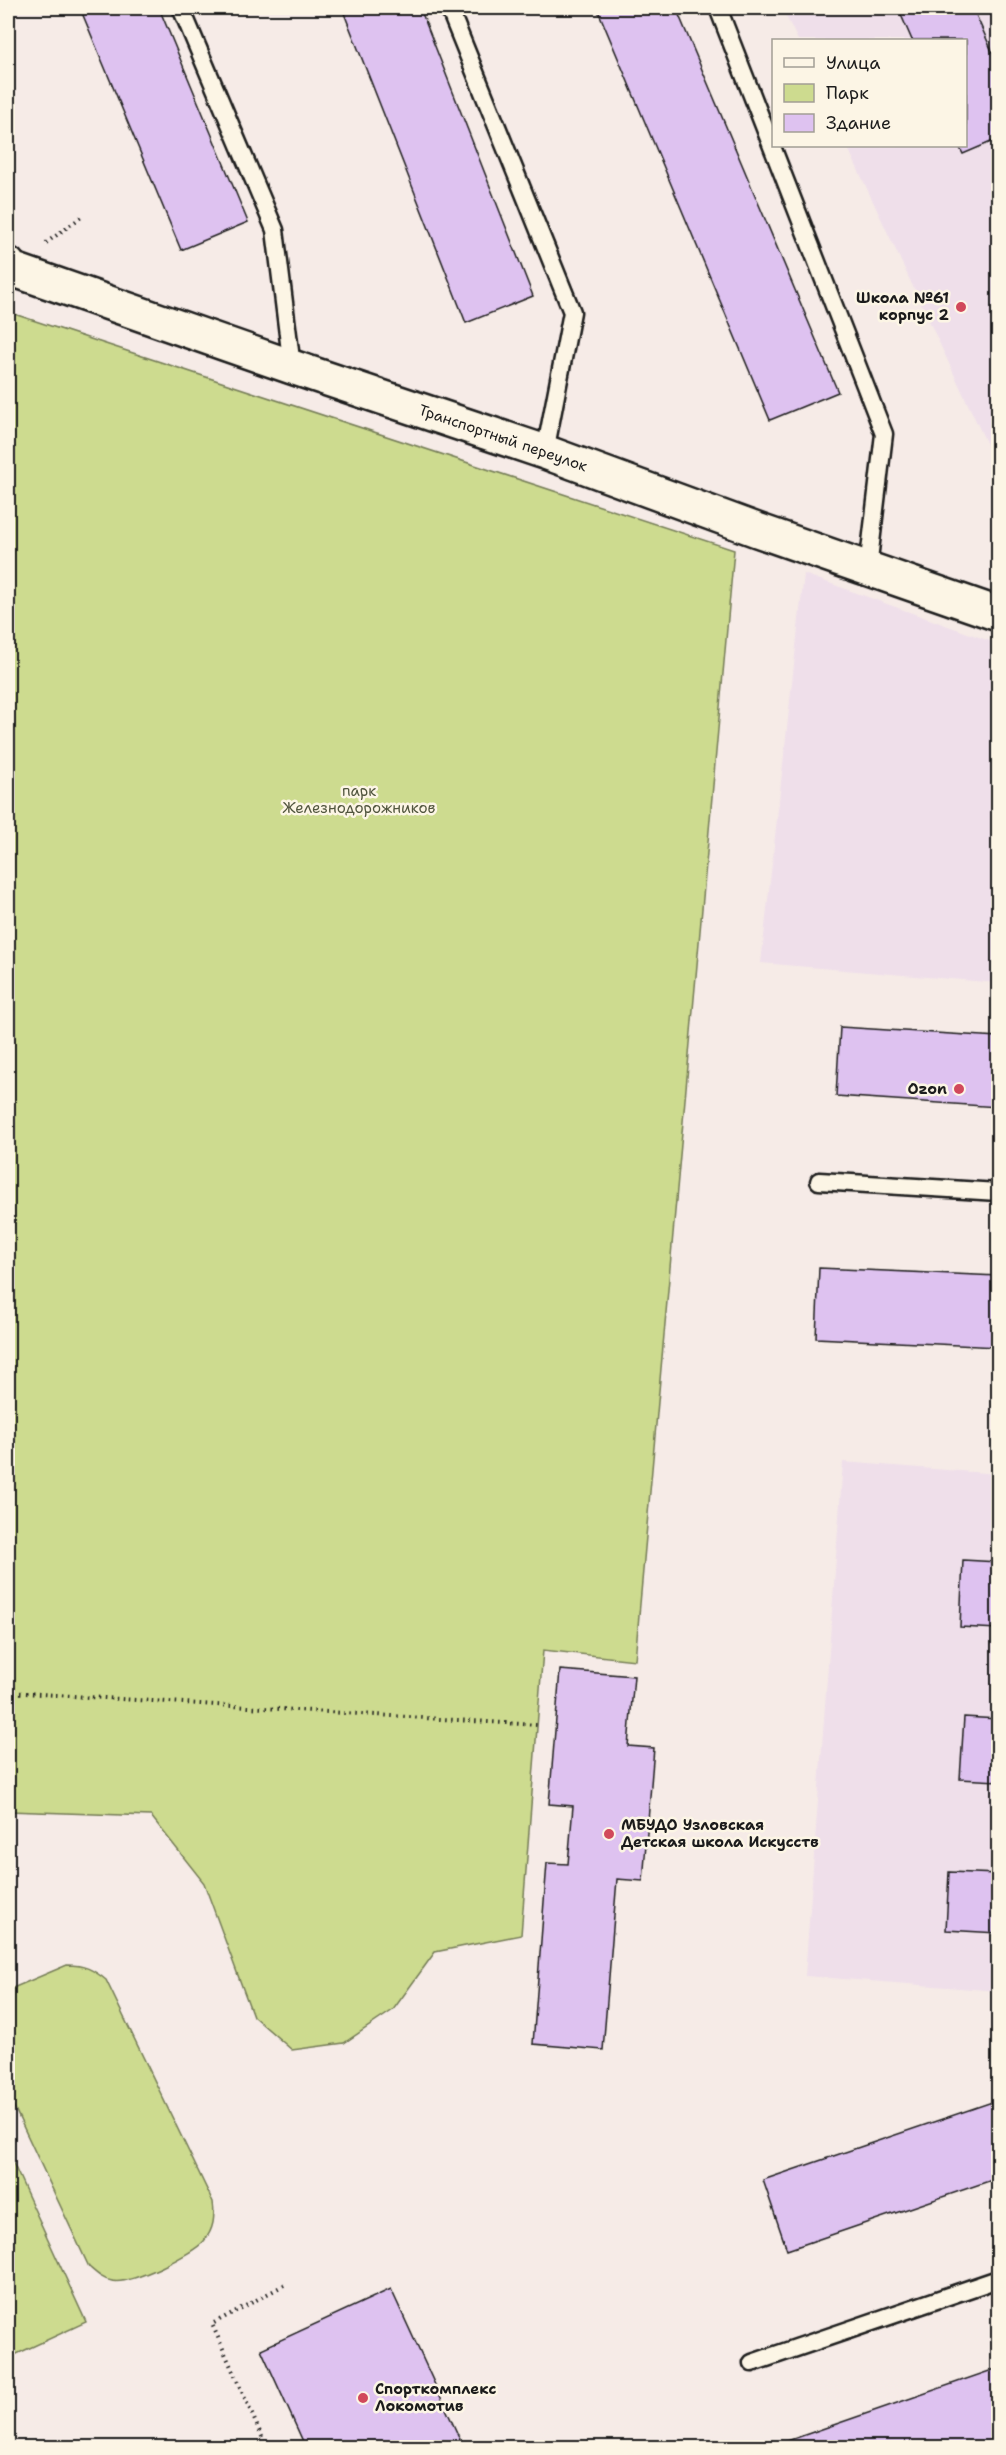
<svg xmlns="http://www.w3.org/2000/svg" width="1006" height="2455" font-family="'Shantell Sans',sans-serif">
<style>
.built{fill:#efdfea}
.green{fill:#cddb8f;stroke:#747c56;stroke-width:1.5}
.building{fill:#dec2f0;stroke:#1c1c1c;stroke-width:1.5}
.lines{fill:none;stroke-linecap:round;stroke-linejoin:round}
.lane-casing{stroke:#1c1c1c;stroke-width:21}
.street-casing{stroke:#1c1c1c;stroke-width:38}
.path{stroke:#1c1c1c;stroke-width:4;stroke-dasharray:1.5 4.5;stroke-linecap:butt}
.lane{stroke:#fcf5e5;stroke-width:16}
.street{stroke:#fcf5e5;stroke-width:33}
.poi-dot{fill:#d1495b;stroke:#fcf5e5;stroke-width:2}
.labels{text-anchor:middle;stroke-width:5;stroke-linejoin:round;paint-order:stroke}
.poi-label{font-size:15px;font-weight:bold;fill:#1c1c1c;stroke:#fcf5e5;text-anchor:end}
.street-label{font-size:15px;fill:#1c1c1c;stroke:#fcf5e5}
.park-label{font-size:15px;fill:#51553e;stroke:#fcf5e5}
</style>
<rect width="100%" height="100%" fill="#f6ebe7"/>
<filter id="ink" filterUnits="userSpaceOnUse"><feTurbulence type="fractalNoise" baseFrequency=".0167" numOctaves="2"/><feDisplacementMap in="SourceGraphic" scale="12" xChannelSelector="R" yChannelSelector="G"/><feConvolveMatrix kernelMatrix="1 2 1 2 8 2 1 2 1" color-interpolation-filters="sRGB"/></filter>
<g filter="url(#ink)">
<g class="built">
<path d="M782,8H998V468L847,146H966V40H798Z"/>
<path d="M804,574L998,644V983L761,963Z"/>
<path d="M843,1462L998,1474V1991L805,1976Z"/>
</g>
<g class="green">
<path d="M8,312L734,550L635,1660L543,1650L521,1935L435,1952L393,2010L344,2043L292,2050L253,2016L204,1883L151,1816L8,1811Z"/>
<path d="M67,1965C84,1965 93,1969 106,1980L213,2202C215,2217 214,2229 204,2241C192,2255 130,2285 112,2281C102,2279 96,2273 89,2267L8,2094V1990Z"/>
<path d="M8,2152L86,2322L8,2358Z"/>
</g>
<g class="building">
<path d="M80,8H159L248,222L181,250Z"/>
<path d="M342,8H420L533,296L466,323Z"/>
<path d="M597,8H676L838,392L770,420Z"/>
<path d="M898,8H973L998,65V139L963,154L959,146H966V40H912Z"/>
<path d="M840,1027L998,1037V1107L836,1096Z"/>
<path d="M819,1268L998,1276V1347L816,1338Z"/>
<path d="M963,1560L998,1562V1629L960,1627Z"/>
<path d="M560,1670L634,1676L628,1746L654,1748L643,1881L617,1879L603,2050L533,2044L547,1863L568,1864L573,1806L549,1804Z"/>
<path d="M964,1717L998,1719V1781L960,1779Z"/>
<path d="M949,1872L998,1874V1933L946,1930Z"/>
<path d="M998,2100V2178L787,2250L763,2180Z"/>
<path d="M391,2289L464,2448H306L261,2349Z"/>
<path d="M998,2368V2445L991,2448H767Z"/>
</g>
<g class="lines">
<g class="lane-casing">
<g id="lane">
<path d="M181,8L275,230L292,367"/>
<path d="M449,8L572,312L545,452"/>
<path d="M718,8L884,434L868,568"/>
<path d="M819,1181L998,1192"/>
<path d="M752,2363L998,2279"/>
</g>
</g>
<g class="street-casing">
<path id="street" d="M8,264L9,268L292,367L545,452L757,530L998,614"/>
</g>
<g class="path">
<path d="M46,243L84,215"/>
<path d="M8,1692L537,1725"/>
<path d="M267,2448L212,2324L284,2285"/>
</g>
<use href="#lane" class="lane"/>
<use href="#street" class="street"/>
</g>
</g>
<g class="poi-dot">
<circle cx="961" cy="307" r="6"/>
<circle cx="959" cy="1089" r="6"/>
<circle cx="609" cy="1834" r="6"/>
<circle cx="363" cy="2398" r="6"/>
</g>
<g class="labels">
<g class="poi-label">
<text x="949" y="303">Школа №61<tspan x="949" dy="17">корпус 2</tspan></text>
<text x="947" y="1094">Ozon</text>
<text x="621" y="1830" text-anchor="start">МБУДО Узловская<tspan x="621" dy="17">Детская школа Искусств</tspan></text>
<text x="375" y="2394" text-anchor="start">Спорткомплекс<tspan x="375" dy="17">Локомотив</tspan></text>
</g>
<g class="street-label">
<text transform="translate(503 438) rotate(19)" y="5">Транспортный переулок</text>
</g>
<g class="park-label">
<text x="359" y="796">парк<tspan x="359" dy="17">Железнодорожников</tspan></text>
</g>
</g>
<rect width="1006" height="2455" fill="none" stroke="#fcf5e5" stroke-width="30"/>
<rect x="15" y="15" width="976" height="2425" fill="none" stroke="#1c1c1c" stroke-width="2" filter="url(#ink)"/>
<rect x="772" y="39" width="195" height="108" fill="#fcf5e5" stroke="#a29e95" stroke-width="1.5"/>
<rect x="784" y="58" width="30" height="9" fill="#fcf5e5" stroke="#a29e95" stroke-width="1.5"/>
<text x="826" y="69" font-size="18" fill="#1c1c1c">Улица</text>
<rect x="784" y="84" width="30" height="18" fill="#cddb8f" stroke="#a29e95" stroke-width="1.5"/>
<text x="826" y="99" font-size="18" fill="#1c1c1c">Парк</text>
<rect x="784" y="114" width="30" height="18" fill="#dec2f0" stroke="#a29e95" stroke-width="1.5"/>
<text x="826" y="129" font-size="18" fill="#1c1c1c">Здание</text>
</svg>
